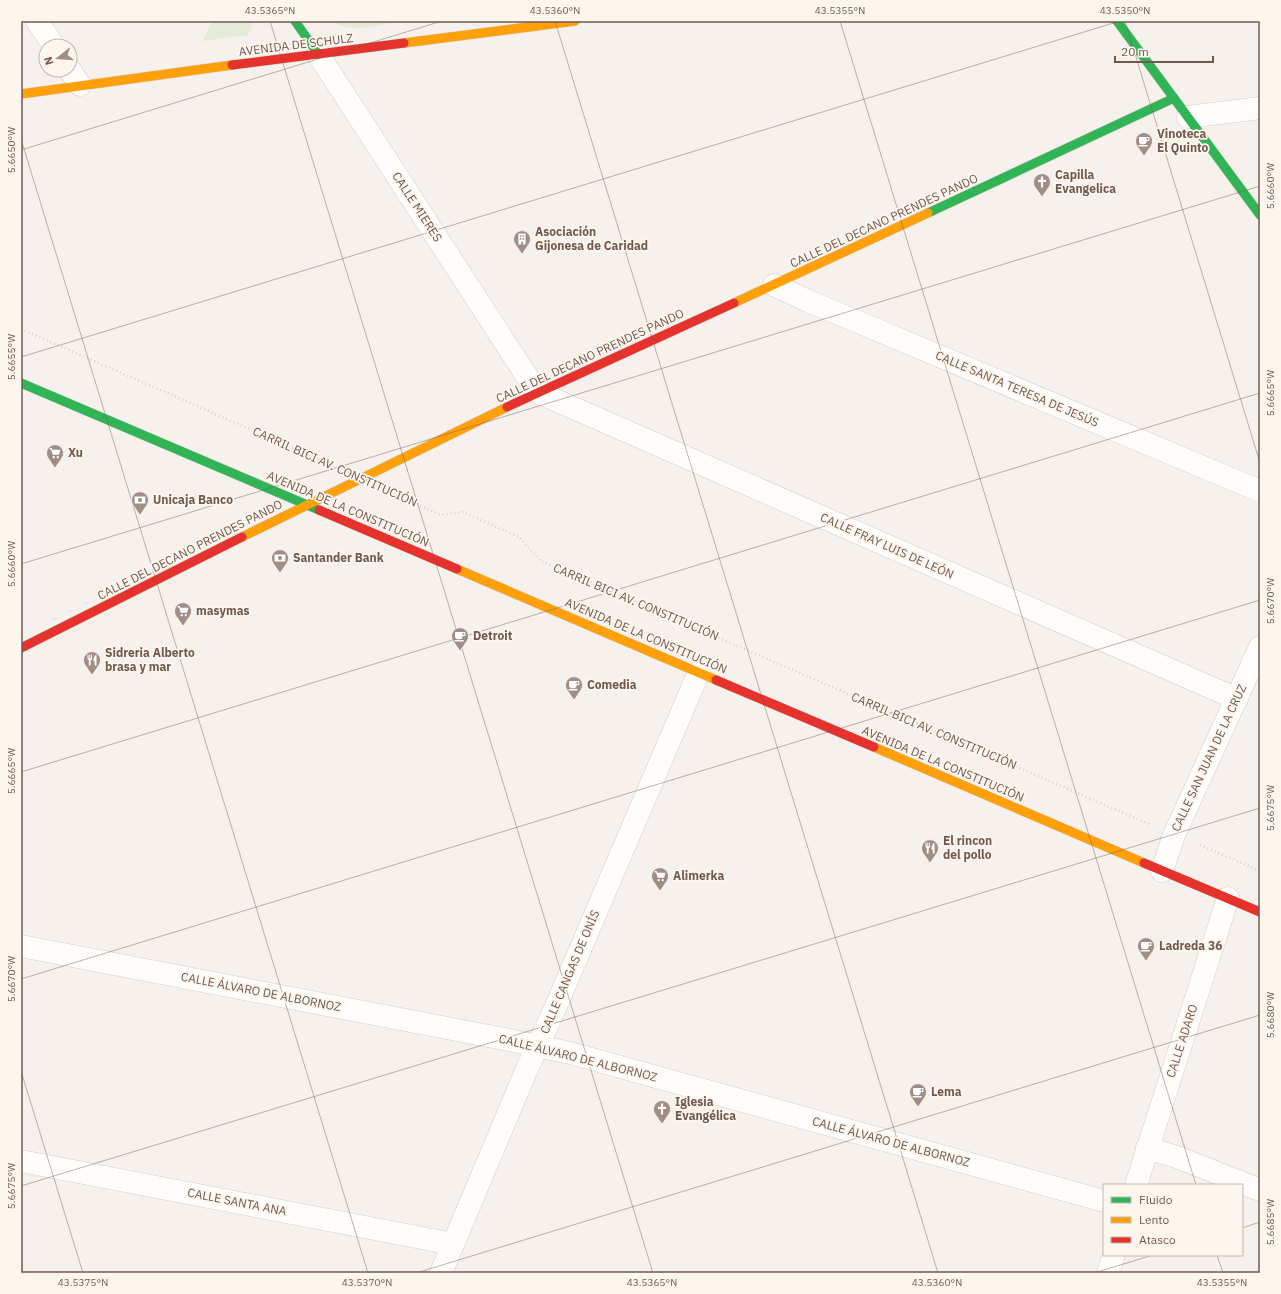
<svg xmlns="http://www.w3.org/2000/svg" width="1281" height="1294" font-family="'IBM Plex Sans',sans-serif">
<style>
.green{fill:#e4ebd8}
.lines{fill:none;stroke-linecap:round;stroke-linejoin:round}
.street-casing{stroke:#d3cdc7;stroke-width:23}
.fast-casing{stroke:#d5cec8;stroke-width:10}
.slow-casing{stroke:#d5cec8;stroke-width:10}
.jam-casing{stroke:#d5cec8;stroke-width:10}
.path{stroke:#d7d0cc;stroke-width:2.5;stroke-dasharray:1 3;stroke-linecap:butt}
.street{stroke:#fefdfc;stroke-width:22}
.fast{stroke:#30b455;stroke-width:9}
.slow{stroke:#ff9f0a;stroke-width:9}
.jam{stroke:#e5322d;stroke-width:9}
.ticks{fill:none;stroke:#71594f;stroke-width:1;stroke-opacity:0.45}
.labels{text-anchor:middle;stroke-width:3.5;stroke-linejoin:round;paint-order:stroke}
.street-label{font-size:12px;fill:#71594f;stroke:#fdf6ee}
.poi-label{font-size:12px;font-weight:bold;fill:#71594f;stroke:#fdf6ee;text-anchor:start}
.neatline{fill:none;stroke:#71594f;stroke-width:1.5}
.ticks-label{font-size:10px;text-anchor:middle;fill:#71594f}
</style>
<rect width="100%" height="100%" fill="#f6f1ec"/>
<g class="green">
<path d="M212,21H249L252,26L248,35L203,41Z"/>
<path d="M333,21H402C383,24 348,35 333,21Z"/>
</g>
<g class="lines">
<g class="street-casing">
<g id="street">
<path d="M37,21L54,46"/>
<path d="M318,54L537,392L1237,699"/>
<path d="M70,70L80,85"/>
<path d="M1188,117L1260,108"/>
<path d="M774,285L806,300L1260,491"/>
<path d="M1162,871L1174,835L1260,647"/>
<path d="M21,946L509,1040L570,1053L1104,1201"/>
<path d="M1147,1148L1177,1157L1260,1190"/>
<path d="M21,1161L453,1244"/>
<path d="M1136,1185L1228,898"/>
<path d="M441,1273L526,1071L553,1013L699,672"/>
<path d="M1108,1273L1114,1255"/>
</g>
</g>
<g class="fast-casing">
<g id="fast">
<path d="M295,21L318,54"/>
<path d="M1117,21L1260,215"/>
<path d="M928,213L1174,98"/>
<path d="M21,383L319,510"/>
</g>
</g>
<g class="slow-casing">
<g id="slow">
<path d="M404,43L575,21"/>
<path d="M21,94L232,65"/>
<path d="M734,303L928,213"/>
<path d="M242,537L507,407"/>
<path d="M457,569L716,680"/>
<path d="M874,747L1144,863"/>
</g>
</g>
<g class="jam-casing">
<g id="jam">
<path d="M232,65L404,43"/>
<path d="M507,407L734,303"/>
<path d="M319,510L457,569"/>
<path d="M21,648L242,537"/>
<path d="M716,680L874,747"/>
<path d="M1144,863L1260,912"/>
</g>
</g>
<g class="path">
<path d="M21,329L327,463"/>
<path d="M395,494L441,515L463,512L519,537L541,561L1149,824"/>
<path d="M1200,845L1260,871"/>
</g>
<use href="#street" class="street"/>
<use href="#fast" class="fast"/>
<use href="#slow" class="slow"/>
<use href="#jam" class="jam"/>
</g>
<path class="ticks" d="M270,21L653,1273M555,21L938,1273M840,21L1196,1185M1125,21L1260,463M21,139L368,1273M21,150L442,21M21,357L1120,21M21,564L1260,186M21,772L1260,393M21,979L1260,600M21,1071L83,1273M21,1186L1260,808M1242,1228L1260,1222M1217,1255L1223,1273M416,1273L1260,1015M1094,1273L1153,1255"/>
<defs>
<g id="cafe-pin" transform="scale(0.9)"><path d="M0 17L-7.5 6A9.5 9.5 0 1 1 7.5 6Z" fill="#a08e86" stroke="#fdf6ee"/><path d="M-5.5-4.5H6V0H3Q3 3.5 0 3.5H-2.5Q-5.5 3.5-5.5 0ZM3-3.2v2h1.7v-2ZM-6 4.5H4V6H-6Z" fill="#fff"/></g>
<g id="church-pin" transform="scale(0.9)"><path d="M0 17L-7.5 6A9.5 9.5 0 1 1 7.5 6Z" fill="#a08e86" stroke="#fdf6ee"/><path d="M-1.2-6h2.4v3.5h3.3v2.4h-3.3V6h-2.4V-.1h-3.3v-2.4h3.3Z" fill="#fff"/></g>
<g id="building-pin" transform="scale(0.9)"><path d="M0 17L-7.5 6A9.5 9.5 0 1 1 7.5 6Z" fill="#a08e86" stroke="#fdf6ee"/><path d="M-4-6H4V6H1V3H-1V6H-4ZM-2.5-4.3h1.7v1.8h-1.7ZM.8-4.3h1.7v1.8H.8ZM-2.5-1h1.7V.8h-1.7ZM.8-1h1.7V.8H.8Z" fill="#fff"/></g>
<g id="supermarket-pin" transform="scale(0.9)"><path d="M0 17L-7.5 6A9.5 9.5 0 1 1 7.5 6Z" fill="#a08e86" stroke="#fdf6ee"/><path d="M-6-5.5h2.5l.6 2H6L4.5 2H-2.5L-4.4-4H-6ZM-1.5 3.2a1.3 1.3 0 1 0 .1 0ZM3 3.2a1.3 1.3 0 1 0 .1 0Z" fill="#fff"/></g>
<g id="bank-pin" transform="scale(0.9)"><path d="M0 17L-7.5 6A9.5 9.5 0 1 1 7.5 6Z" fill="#a08e86" stroke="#fdf6ee"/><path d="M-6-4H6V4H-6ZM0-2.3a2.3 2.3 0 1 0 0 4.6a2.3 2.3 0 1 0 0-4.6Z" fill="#fff"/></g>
<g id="restaurant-pin" transform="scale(0.9)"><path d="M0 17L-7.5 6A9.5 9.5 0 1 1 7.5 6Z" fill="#a08e86" stroke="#fdf6ee"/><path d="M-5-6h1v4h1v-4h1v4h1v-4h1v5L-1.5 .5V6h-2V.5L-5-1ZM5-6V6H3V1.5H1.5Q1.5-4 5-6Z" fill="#fff"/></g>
</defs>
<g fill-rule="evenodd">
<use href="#cafe-pin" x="1144" y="141"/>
<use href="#church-pin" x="1042" y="182"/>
<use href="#building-pin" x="522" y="239"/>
<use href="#supermarket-pin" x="55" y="453"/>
<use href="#bank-pin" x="140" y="500"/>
<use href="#bank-pin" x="280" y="558"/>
<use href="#supermarket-pin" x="183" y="611"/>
<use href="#cafe-pin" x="460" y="636"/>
<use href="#restaurant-pin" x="92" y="660"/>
<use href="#cafe-pin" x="574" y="685"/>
<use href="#restaurant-pin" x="930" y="848"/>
<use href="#supermarket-pin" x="660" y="876"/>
<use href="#cafe-pin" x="1146" y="946"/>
<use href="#cafe-pin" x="918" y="1092"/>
<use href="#church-pin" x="662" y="1109"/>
</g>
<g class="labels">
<g class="street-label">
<text transform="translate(296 45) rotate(-7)" y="4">AVENIDA DE SCHULZ</text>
<text transform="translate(417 207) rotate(57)" y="4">CALLE MIERES</text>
<text transform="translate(884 221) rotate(-25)" y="4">CALLE DEL DECANO PRENDES PANDO</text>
<text transform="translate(590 356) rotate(-25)" y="4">CALLE DEL DECANO PRENDES PANDO</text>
<text transform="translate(1017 389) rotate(23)" y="4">CALLE SANTA TERESA DE JESÚS</text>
<text transform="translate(335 467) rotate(24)" y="4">CARRIL BICI AV. CONSTITUCIÓN</text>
<text transform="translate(348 509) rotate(23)" y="4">AVENIDA DE LA CONSTITUCIÓN</text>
<text transform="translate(887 546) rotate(24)" y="4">CALLE FRAY LUIS DE LEÓN</text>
<text transform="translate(190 550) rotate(-27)" y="4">CALLE DEL DECANO PRENDES PANDO</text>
<text transform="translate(636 602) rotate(23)" y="4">CARRIL BICI AV. CONSTITUCIÓN</text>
<text transform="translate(646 636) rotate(23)" y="4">AVENIDA DE LA CONSTITUCIÓN</text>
<text transform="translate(934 731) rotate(23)" y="4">CARRIL BICI AV. CONSTITUCIÓN</text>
<text transform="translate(1209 758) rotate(-65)" y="4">CALLE SAN JUAN DE LA CRUZ</text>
<text transform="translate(943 764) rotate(23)" y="4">AVENIDA DE LA CONSTITUCIÓN</text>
<text transform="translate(570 972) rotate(-67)" y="4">CALLE CANGAS DE ONÍS</text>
<text transform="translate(261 992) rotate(11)" y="4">CALLE ÁLVARO DE ALBORNOZ</text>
<text transform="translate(1182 1041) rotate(-72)" y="4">CALLE ADARO</text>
<text transform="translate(578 1058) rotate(14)" y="4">CALLE ÁLVARO DE ALBORNOZ</text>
<text transform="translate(891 1142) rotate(15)" y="4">CALLE ÁLVARO DE ALBORNOZ</text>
<text transform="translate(237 1202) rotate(11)" y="4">CALLE SANTA ANA</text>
</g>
<g class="poi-label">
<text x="1157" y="138">Vinoteca<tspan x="1157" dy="14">El Quinto</tspan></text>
<text x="1055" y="179">Capilla<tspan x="1055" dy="14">Evangelica</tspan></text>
<text x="535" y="236">Asociación<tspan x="535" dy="14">Gijonesa de Caridad</tspan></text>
<text x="68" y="457">Xu</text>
<text x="153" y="504">Unicaja Banco</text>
<text x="293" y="562">Santander Bank</text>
<text x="196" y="615">masymas</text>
<text x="473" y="640">Detroit</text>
<text x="105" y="657">Sidreria Alberto<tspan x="105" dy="14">brasa y mar</tspan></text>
<text x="587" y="689">Comedia</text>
<text x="943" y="845">El rincon<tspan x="943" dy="14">del pollo</tspan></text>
<text x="673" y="880">Alimerka</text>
<text x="1159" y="950">Ladreda 36</text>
<text x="931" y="1096">Lema</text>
<text x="675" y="1106">Iglesia<tspan x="675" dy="14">Evangélica</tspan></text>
</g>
</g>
<rect width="1281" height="1294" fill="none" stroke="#fdf6ee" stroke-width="44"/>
<rect x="1103" y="1184" width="140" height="72" fill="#fdf6ee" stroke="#c5b7ae"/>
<rect x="1111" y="1197" width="20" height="6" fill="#30b455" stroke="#c5b7ae"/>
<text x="1139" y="1204" font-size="12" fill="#71594f">Fluido</text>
<rect x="1111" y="1217" width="20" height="6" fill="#ff9f0a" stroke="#c5b7ae"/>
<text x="1139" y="1224" font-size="12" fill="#71594f">Lento</text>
<rect x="1111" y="1237" width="20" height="6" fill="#e5322d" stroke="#c5b7ae"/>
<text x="1139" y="1244" font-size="12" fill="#71594f">Atasco</text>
<g transform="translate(58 58) rotate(253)"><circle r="19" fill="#fdf6ee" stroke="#c5b7ae"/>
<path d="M0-3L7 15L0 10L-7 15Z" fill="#a08e86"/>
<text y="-6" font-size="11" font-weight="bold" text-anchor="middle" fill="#71594f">N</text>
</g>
<path d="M1115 56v6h98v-6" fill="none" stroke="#71594f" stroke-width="2"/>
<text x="1121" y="56" font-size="12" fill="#71594f" stroke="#fdf6ee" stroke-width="3" paint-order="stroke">20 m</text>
<rect x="22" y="22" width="1237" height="1250" class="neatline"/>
<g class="ticks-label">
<text x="270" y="14">43.5365°N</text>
<text x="555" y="14">43.5360°N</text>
<text x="840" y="14">43.5355°N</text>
<text x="1125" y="14">43.5350°N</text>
<text transform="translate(11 150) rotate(-90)" y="4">5.6650°W</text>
<text transform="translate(1270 186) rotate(-90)" y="4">5.6660°W</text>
<text transform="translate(11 357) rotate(-90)" y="4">5.6655°W</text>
<text transform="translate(1270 393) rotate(-90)" y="4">5.6665°W</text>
<text transform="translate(11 564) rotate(-90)" y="4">5.6660°W</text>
<text transform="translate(1270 601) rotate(-90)" y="4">5.6670°W</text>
<text transform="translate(11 771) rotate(-90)" y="4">5.6665°W</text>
<text transform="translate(1270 808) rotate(-90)" y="4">5.6675°W</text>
<text transform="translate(11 979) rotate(-90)" y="4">5.6670°W</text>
<text transform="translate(1270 1015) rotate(-90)" y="4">5.6680°W</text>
<text transform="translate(11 1186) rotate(-90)" y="4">5.6675°W</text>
<text transform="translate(1270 1222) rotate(-90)" y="4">5.6685°W</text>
<text x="83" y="1286">43.5375°N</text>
<text x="367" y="1286">43.5370°N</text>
<text x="652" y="1286">43.5365°N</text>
<text x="937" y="1286">43.5360°N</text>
<text x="1222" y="1286">43.5355°N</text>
</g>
</svg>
